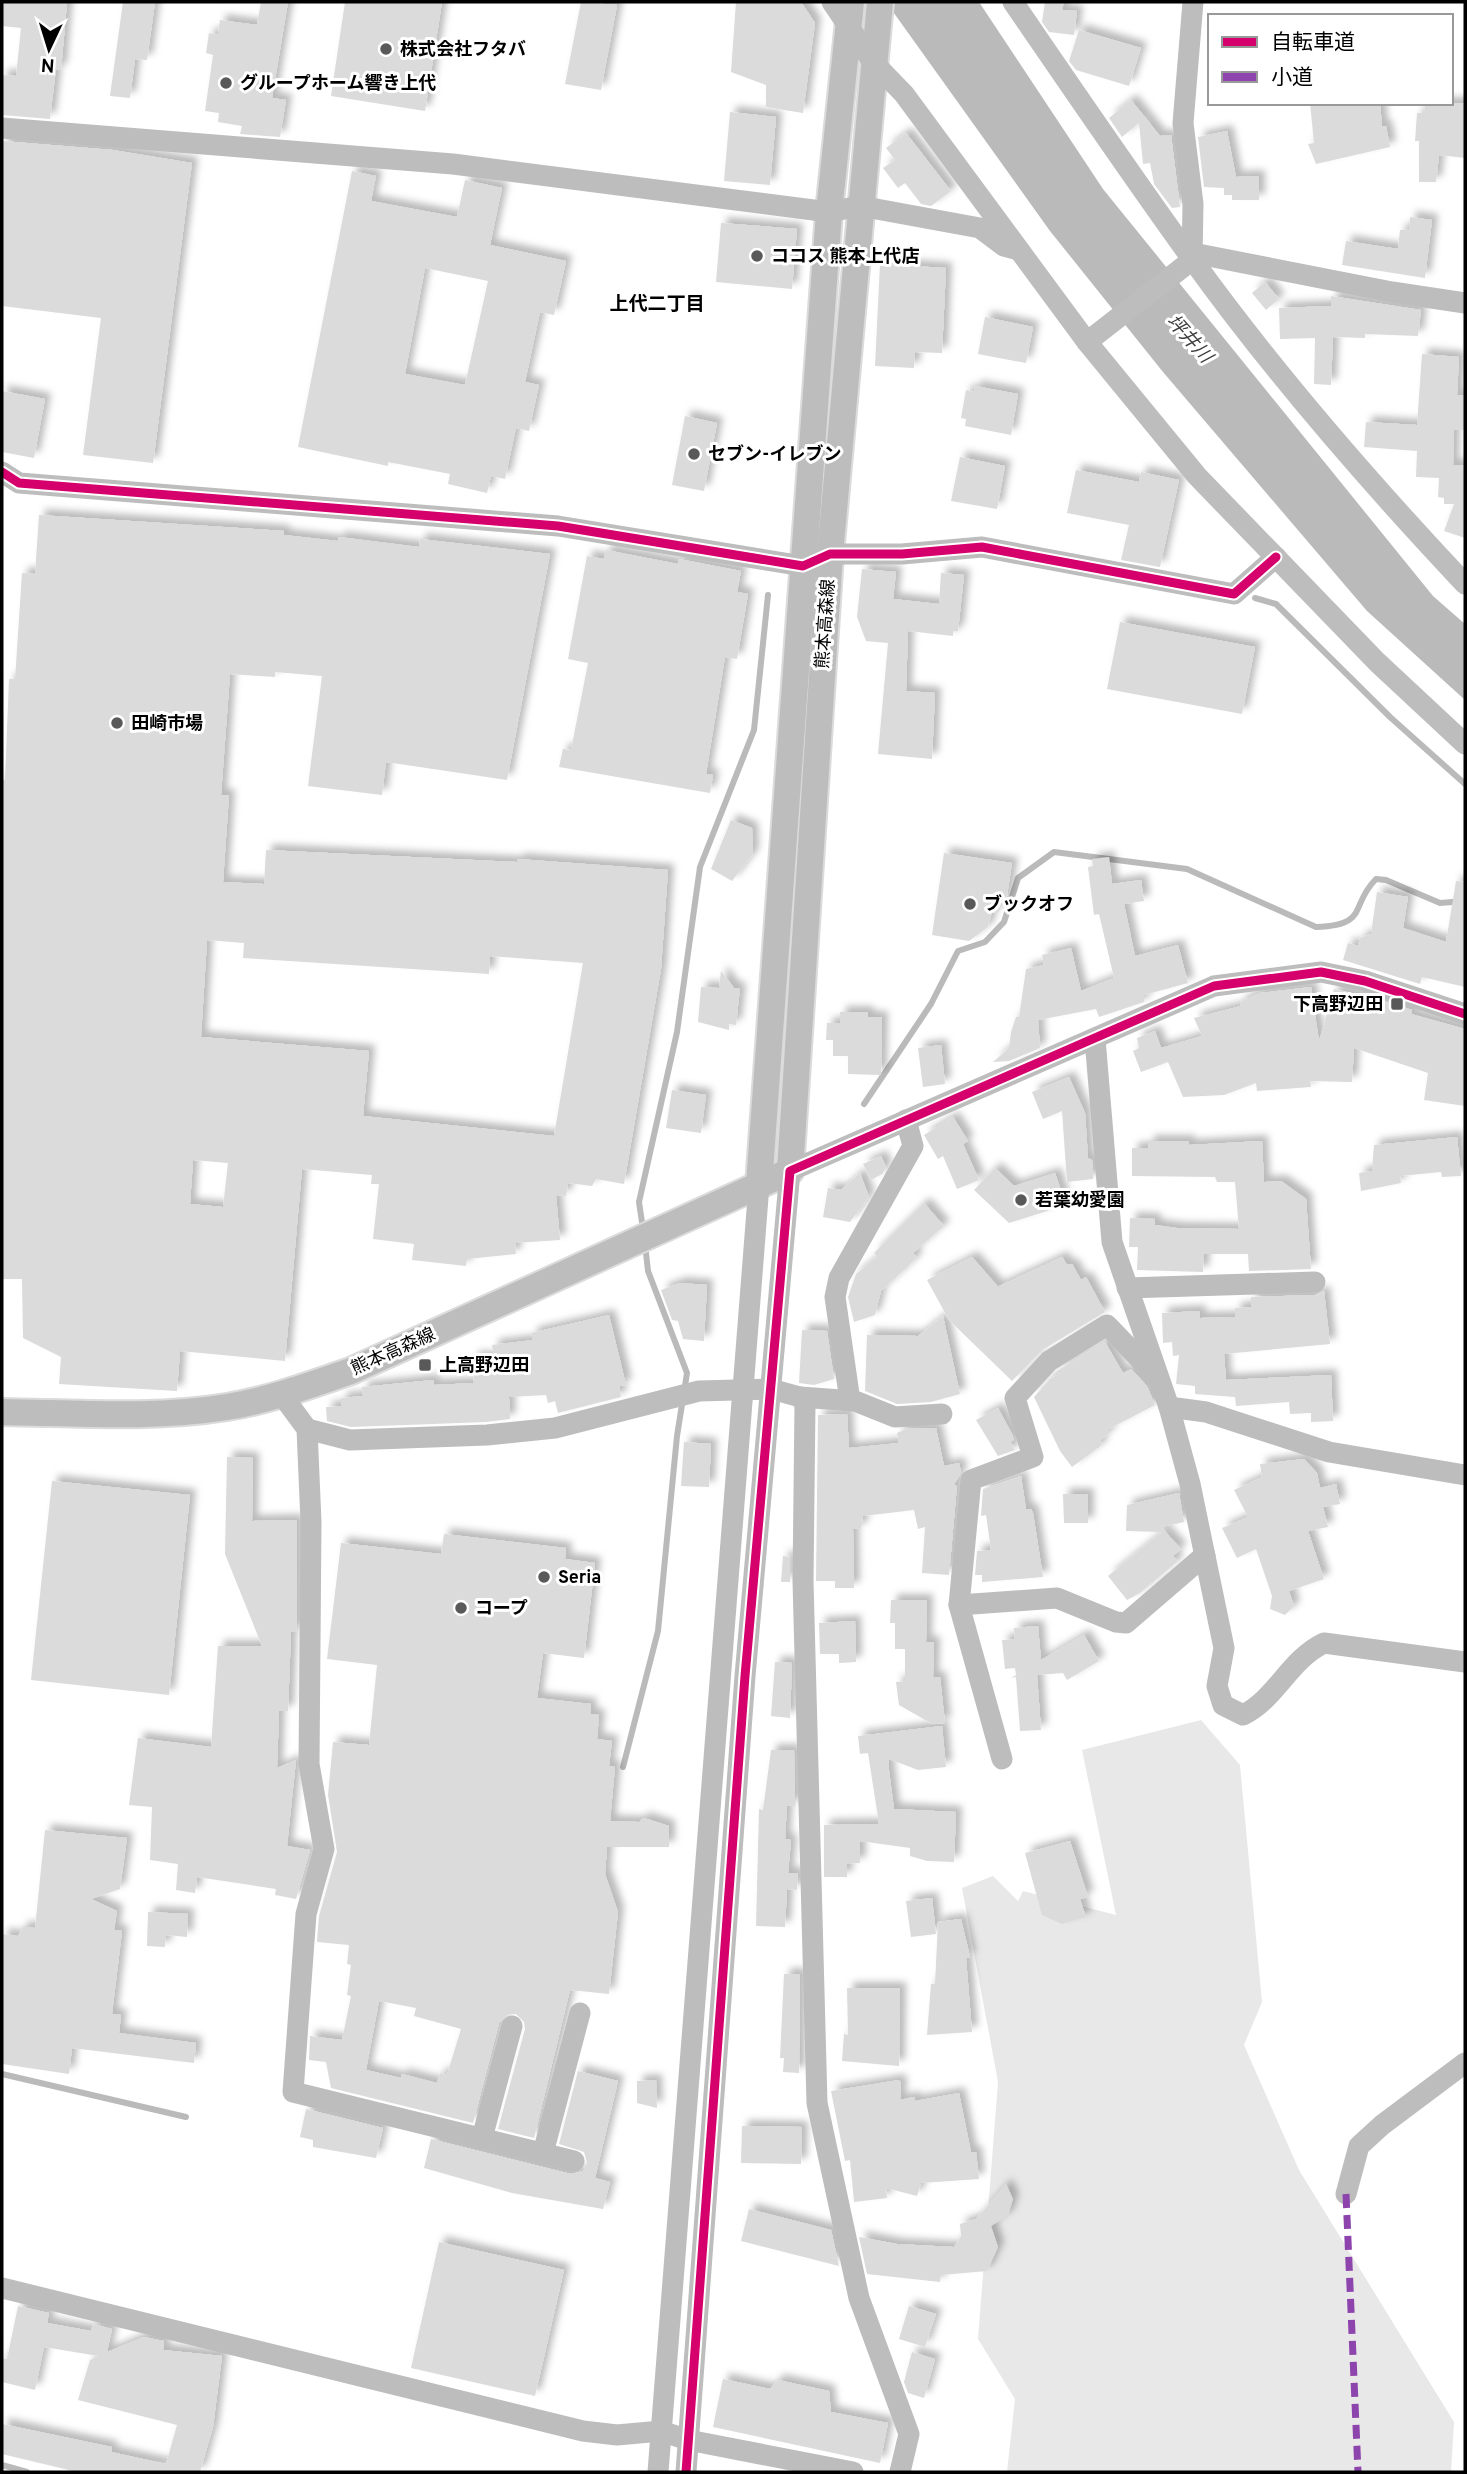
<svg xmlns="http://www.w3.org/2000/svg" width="1467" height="2474" font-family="Overpass,'Noto Sans JP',sans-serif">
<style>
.green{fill:#e8e8e8}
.water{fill:#bababa}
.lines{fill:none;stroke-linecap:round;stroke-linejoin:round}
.stream{stroke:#bababa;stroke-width:6}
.building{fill:#dbdbdb;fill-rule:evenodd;filter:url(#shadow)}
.major-casing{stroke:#dbdbdb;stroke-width:30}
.minor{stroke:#bdbdbd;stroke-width:21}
.major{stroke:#bdbdbd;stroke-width:26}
.quiet{stroke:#8e44ad;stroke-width:7;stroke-dasharray:14 7;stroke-linecap:butt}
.cycleway-casing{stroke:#fff;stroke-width:13}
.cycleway{stroke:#d6006c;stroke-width:9}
.poi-dot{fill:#595959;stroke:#fff;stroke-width:2.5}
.labels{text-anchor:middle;stroke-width:6;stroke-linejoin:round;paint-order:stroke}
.poi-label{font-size:18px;font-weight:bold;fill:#000;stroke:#fff;text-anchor:start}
.street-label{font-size:18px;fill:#000;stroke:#fff}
.neighbourhood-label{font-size:19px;font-weight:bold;fill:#000;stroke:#fff}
.water-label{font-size:19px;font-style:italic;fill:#3d3d3d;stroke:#fff}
</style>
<defs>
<filter id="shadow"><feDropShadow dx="6" dy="-6" stdDeviation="3.5" flood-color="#0004"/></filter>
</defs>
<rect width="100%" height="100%" fill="#fff"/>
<path class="green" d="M1201,1720L1240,1765L1262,2002L1244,2045L1299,2170L1454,2422L1451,2472H1007L1015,2399L978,2339L998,2082L962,1888L993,1876L1018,1901L1023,1891L1116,1915L1082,1750Z"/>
<path class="water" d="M886,2H979L1103,189L1433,596L1465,624V700L1367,611L1163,372L1050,231Z"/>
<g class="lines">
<g class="stream">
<path d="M1255,598L1276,604L1390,717L1465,784"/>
<path d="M864,1104L931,1004L958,951L985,942L1004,922L1018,878L1054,852L1187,869L1316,927C1370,925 1349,906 1376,879L1386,880L1440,903L1465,901"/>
<path d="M643,1229L639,1202L677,1032L700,867L754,730L768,595"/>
<path d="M623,1767L658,1631L677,1436L687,1373L648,1271L645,1244"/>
<path d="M2,2074L186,2117"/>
<path d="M2,2465L27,2472"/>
</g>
</g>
<g class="building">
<path d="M2,2L67,3L61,70L56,69L50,119L2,115V75L16,76L21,28L2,26Z"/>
<path d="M123,2H155L147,60L135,59L130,98L110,96Z"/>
<path d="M261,2H288L272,98L286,100L280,137L240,134L242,126L218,122L219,113L205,111L213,55L206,53L209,33L218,35L220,20L257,25Z"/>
<path d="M345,2H442L425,111L331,96Z"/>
<path d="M581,2L617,5L601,90L565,84Z"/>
<path d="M736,2H801L815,23L803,113L766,107V85L731,72Z"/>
<path d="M1045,2H1064L1062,10L1077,11L1074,35L1049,32L1042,22Z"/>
<path d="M1079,30L1141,48L1129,86L1076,70L1069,61Z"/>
<path d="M1131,100L1160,136L1171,135L1180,207L1172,208L1154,184L1150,163L1143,164L1139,123L1122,137L1109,118Z"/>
<path d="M1310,103H1380L1382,126H1386L1390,147L1316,164L1308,144L1314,143Z"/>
<path d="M1425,103H1465V158L1439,155L1436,182H1419V141H1415L1417,113H1424Z"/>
<path d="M730,112L776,117L770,185L724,181Z"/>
<path d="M1227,131L1236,177L1259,176V200H1232V195H1224V188L1204,187L1198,137Z"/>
<path d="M906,133L951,191L931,206L921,204L905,183L898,188L883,168L895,160L886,148Z"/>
<path d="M2,141L113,150L192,163L153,463L83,455L101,318L2,306Z"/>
<path d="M352,171L376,176L371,201L457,217L465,180L502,188L490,245L566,261L554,315L540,312L525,382L539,385L529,431L516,428L505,479L491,476L487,493L448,484L450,474L388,462V466L298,447ZM425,268L488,281L465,385L405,374Z"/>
<path d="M1410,217L1432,220L1425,278L1342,265L1346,241L1398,249L1400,230L1409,229Z"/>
<path d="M721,223L797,229L792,289L716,282Z"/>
<path d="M880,264L946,268L942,353L915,352L914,368L875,366Z"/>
<path d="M1265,282L1279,299L1266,310L1252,293Z"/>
<path d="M1331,296L1421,310L1418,336L1365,334V338L1333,337L1331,385L1314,384L1315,338L1280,339L1279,308L1331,306Z"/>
<path d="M985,317L1033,327L1026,363L978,354Z"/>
<path d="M1422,354L1459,357L1457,395L1465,396V430H1454L1453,465H1465V538L1444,531L1454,504H1444V498L1438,497L1439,478L1416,477L1417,451L1364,447L1366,422L1417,425Z"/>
<path d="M975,386L1018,394L1011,435L965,426L966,419L961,418L966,390L974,392Z"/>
<path d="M2,391L45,399L34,458L2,452Z"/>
<path d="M685,416L717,423L704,491L672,485Z"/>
<path d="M960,457L1005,466L997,509L951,501Z"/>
<path d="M1076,470L1139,482L1141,472L1179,480L1160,567L1121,560L1129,525L1067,513Z"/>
<path d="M39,515L284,531V535L338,541L339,537L419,547L420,539L550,554L507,780L386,762L382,795L308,786L322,676L275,672V677L230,674L221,795H229L223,882L264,884L266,850L517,862L518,859L668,870L661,969L624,1184L596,1179L592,1186L568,1183L566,1196L556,1195L560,1240L515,1243L516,1254L467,1259L466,1266L412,1260L414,1244L373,1239L379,1184H371L372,1175L302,1169L285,1361L180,1351L177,1391L59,1384L61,1357L23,1338L22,1279H2V780H5L9,679H15L22,573L35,574ZM207,940L244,943L243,958L489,974L490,956L583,963L554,1136L363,1116L369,1051L201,1037ZM193,1160L228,1163L223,1207L190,1204Z"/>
<path d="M606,550L678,564L679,559L741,571L737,592L748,594L737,659L725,657L706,774L713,775L710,793L559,767L563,749L571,750L588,663L568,659L587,556L604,559Z"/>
<path d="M862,569L896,572L893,599L939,604L941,573L964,575L958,631H953V636L908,631L906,691L935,693L932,759L878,754L888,643L866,641L857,617Z"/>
<path d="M1120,622L1255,647L1242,714L1107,689Z"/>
<path d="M731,820L752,828L753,854L732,881L711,869Z"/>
<path d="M944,853L1012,863L1007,896L998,913L992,912L988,927L969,941L932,935Z"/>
<path d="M1109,857L1112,884L1141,880L1144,901L1124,904L1135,956L1178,945L1188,983L1144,995V1002L1099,1017L1096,1009L1038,1020L1040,1048L1009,1061L993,1062L1009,1048L1011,1032L1016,1017H1019L1026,969L1044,965L1042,955L1071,948L1081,991L1114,978L1099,914L1094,915L1088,867L1093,866L1092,859Z"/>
<path d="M1456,881L1465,882V987L1422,977L1420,984L1343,960L1348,943L1358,946L1360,938L1371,934L1377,892L1408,897L1403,928L1446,942Z"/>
<path d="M721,971L734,988H740L736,1025L729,1024V1030L698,1022L701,987L719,988Z"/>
<path d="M1311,987L1319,1041L1334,989L1381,1000L1412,1010L1411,1014L1465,1029V1106L1424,1100L1428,1073L1354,1048L1352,1082L1310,1081L1311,1087L1257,1091L1256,1083L1224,1095L1183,1097L1168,1062L1141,1072L1133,1051L1139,1048L1137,1038L1155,1031L1161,1048L1202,1036L1194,1018L1241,1006L1240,1002L1260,993Z"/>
<path d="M840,1012H868V1017H882L881,1075L848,1074V1056H833V1040H826L827,1023H840Z"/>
<path d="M941,1045L945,1084L923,1087L918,1048Z"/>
<path d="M1069,1077L1085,1113L1088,1158L1092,1160L1093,1173V1179L1067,1182L1062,1111L1043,1119L1032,1092Z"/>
<path d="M672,1090L706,1095L701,1133L666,1128Z"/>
<path d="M953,1117L968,1141L963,1144L979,1180L957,1189L943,1156L938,1159L924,1135Z"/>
<path d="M1457,1137L1461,1176L1442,1177L1441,1172L1400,1176L1401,1183L1361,1191L1359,1173L1372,1171L1374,1145Z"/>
<path d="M1148,1141H1189V1145L1262,1141L1264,1182L1281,1181L1306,1199L1311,1269L1249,1271L1248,1254H1204L1203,1272L1137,1270L1138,1247H1129L1130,1218L1155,1219V1225L1177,1228L1239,1229L1235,1182H1217L1215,1177L1132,1176V1148H1148Z"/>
<path d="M881,1156L886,1167L882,1174L871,1180L863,1164Z"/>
<path d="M995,1168L1014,1186L1055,1173L1066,1205L1009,1223L974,1190Z"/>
<path d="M860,1173L869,1197L850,1222L823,1217L828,1188L841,1190Z"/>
<path d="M924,1203L944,1226L913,1253L917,1258L881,1291L875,1315L854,1322L848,1297L856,1274L877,1257L874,1253Z"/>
<path d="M972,1257L1000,1289L999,1286L1062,1257L1067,1265L1072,1264L1081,1280L1086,1277L1105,1312L1042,1350L1012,1381L949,1320L927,1280Z"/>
<path d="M680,1283L707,1285L704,1341L683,1339L678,1321L672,1320L661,1290Z"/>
<path d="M1324,1291L1330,1344L1224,1354L1226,1380L1331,1375L1333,1421L1311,1422V1413L1290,1414L1289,1402L1236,1406L1235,1397L1195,1394V1386L1176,1384L1179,1355L1173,1356L1172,1342L1163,1343L1162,1313L1200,1311V1318L1235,1317V1308L1251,1307V1297L1315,1295Z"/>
<path d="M609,1315L626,1385L619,1386L621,1397L558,1413L555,1401L548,1403L546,1395L509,1397L510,1419L486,1422L351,1427L327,1421L326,1407L341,1406V1398L363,1396L362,1387L433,1380L434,1385L474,1383L472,1357H494L492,1345L533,1340L531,1333Z"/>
<path d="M943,1316L960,1394L931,1402L897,1404L865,1391L867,1335L918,1336Z"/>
<path d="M802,1330L827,1331L834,1379L814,1385L799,1383Z"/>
<path d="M1105,1342L1123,1373L1131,1369L1147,1386L1155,1405L1107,1430L1110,1433L1100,1440L1102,1445L1072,1467L1060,1451L1034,1397L1050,1379L1064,1371H1057Z"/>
<path d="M998,1408L1012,1434L1014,1440L1010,1442L1015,1450L998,1456L976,1420Z"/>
<path d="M847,1414L849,1448L899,1443L897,1433L906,1429L936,1428L944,1466L959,1463L961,1472L954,1485H957L949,1575L922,1573L925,1527L918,1529L914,1510L863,1516L861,1529L853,1528L854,1588H835V1581H816L818,1415Z"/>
<path d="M684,1442L711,1444L709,1487L681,1486Z"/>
<path d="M227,1457L253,1458L252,1521L297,1520V1632H291L288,1711H279L277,1768L296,1760L287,1846L310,1850L296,1899L275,1895L276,1889L197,1877L195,1893L176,1890L178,1864L150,1860L152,1807L129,1805L138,1738L211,1747L218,1646H262L225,1554Z"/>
<path d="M1304,1459L1317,1473L1320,1488L1336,1484L1340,1504L1323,1507L1328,1527L1308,1531L1324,1579L1289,1591L1294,1606L1285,1615L1270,1609L1272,1596L1256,1549L1237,1558L1222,1528L1248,1517L1234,1490L1262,1477L1260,1464Z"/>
<path d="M1021,1476L1026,1509H1031L1033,1513L1043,1577L982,1582V1575H975L977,1551L991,1550L986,1515L981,1516L983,1489Z"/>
<path d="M52,1481L190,1495L169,1695L31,1680Z"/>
<path d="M1179,1493L1184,1522L1161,1527L1181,1549L1173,1556L1178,1561L1140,1593L1127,1600L1108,1576L1162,1532L1126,1531L1127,1505Z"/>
<path d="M1063,1494H1088V1523H1064Z"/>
<path d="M444,1534L566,1548L565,1559L595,1563L584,1658L543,1653L537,1698L591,1704L590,1714L599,1715L597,1739L612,1741L609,1766L615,1767L610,1821L639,1822L644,1818L669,1826V1847H607L605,1874L618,1912L609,1994L570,1990L534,2138L498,2129L525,2029L524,2022L516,2014H508L499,2023L473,2123L331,2088L326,2062L309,2060L310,2036L342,2040L351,1996L347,1995L351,1965L347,1964L349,1945L317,1942L319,1916L337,1852L328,1795L333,1742L369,1745L377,1665L327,1659L341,1543L441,1554ZM379,2001L416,2008L414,2016L461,2029L447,2075L440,2073L437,2083L402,2074L401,2078L366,2070Z"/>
<path d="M783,1556L790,1557V1582H781Z"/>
<path d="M891,1600H927L926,1642H934L933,1678L940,1677L945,1723L932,1724L899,1705L896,1682L905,1681V1649H895V1623H890Z"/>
<path d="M855,1621L856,1662L839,1663V1654H820L819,1623Z"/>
<path d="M1038,1626L1041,1660L1084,1635L1099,1661L1067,1680L1063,1673L1037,1675L1041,1730L1020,1731L1016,1677L1011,1678L1016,1675L1015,1668L1005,1669L1002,1640L1015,1639L1014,1628Z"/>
<path d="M775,1662L792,1663L790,1718L771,1716Z"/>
<path d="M942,1726L946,1767L918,1770L889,1759V1770L894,1809L956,1812L954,1862L927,1861L910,1856V1848L860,1841V1863L847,1864V1877H824V1825L879,1824L868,1753L860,1754L858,1736Z"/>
<path d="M771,1750H794L795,1806L787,1805L785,1839L791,1840L788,1873H798L797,1890L787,1889L785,1927L756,1926L759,1809L763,1810Z"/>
<path d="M45,1830L127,1838L120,1889L91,1899L117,1911L114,1930L122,1931L112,2014L121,2015L119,2033L196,2043L194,2063L72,2048L69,2074L2,2064V1934L18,1936L23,1927L35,1928Z"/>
<path d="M1070,1841L1088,1897L1080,1899L1086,1917L1062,1924L1042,1915L1025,1853Z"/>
<path d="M932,1898L936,1934L911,1937L906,1901Z"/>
<path d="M148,1912L188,1914L187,1937L166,1935L165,1947L147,1946Z"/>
<path d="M961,1919L970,1957L966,1958L972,2032L927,2035L931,1984H935L938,1922Z"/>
<path d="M784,1974H800L799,2073L783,2072L784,2058H780Z"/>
<path d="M847,1988H900L899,2066L842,2061L844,2034L848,2035Z"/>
<path d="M578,2071L618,2081L595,2178L610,2182L603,2209L512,2193L424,2168L431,2139L571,2174L583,2171L587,2163L584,2152L559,2144Z"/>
<path d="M656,2080L657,2108L637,2103V2081Z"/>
<path d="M899,2080L901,2083L900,2100L914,2097L915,2101L959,2093L971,2152H976L979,2179L921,2183L917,2196L886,2188L887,2198L854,2202L850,2160L845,2161L831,2091Z"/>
<path d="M306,2109L383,2128L376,2158L313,2147V2140L300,2137Z"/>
<path d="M742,2126L802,2127L801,2164L741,2163Z"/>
<path d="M1006,2184L1013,2199L1008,2215L991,2226L998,2247L987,2271L941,2275L940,2282L867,2274L859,2237L897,2244L954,2247L961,2236L960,2224L976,2219Z"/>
<path d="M749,2209L831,2230L839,2266L741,2241Z"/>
<path d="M439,2242L564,2270L535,2396L411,2368Z"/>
<path d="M18,2306L49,2313L47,2323L91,2331L93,2324L112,2329L107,2352L144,2337L164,2341L163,2350L222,2356L213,2427L200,2472H77L2,2454V2424L112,2447L111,2452L166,2464L177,2425L78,2400L90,2360L98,2356L44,2347L35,2390L2,2382V2358L7,2359Z"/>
<path d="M909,2306L936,2314L925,2347L899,2339Z"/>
<path d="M912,2352L935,2359L924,2398L908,2393L904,2382Z"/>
<path d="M723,2379L770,2389L778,2380L829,2391L831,2412L888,2423L880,2463L713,2427Z"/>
</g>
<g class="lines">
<g class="major-casing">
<g id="major">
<path d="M759,1185L829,212L851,2"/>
<path d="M2,1412C76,1413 153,1419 227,1407C270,1400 310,1385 351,1371L790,1171L830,554L880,2"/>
</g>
</g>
<g class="minor">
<path d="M832,2L872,61L904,94L1087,342L1197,476L1377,662L1465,744"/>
<path d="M1013,2C1072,88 1131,175 1192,259C1274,373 1369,482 1465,584"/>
<path d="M2,128L453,164L829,212L860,206L980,228L1004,246L1019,250"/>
<path d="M1193,253L1392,292L1465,303"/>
<path d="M1087,342L1192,260L1193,204L1183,123L1193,2"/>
<path d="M2,472L19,483L558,526L803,566L830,554H902L982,547L1234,594L1276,557"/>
<path d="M1095,1039L1112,1242L1169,1407L1206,1412L1329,1452L1465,1475"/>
<path d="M1127,1288L1315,1282"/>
<path d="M282,1395L307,1429L311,1522L309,1764L324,1849L306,1914L293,2092L574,2161"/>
<path d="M800,1397L855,1401L895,1417L942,1414"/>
<path d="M850,1401L835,1297L839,1278L913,1146L906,1120"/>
<path d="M1169,1407L1190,1484L1224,1648L1217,1686L1223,1705L1243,1715C1276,1699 1289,1660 1324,1643L1465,1662"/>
<path d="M307,1429L350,1440L487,1435L555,1428L699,1391L771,1389L800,1397L805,1404L803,1581L817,2103L859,2298L909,2434L900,2472"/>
<path d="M959,1605L971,1480L1033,1457L1015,1398L1049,1361L1107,1325L1157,1377"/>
<path d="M1002,1759L959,1605L1057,1598L1116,1622L1126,1623L1205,1555"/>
<path d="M482,2138L512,2026"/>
<path d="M543,2153L580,2013"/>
<path d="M1346,2194L1359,2146L1382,2125L1465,2063"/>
<path d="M2,2288L583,2431L617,2435L661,2431L688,2440L853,2472"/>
<path d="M658,2472L759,1185"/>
<path d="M686,2472L745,1676L790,1171L1214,986L1321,972L1365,981L1465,1014"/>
</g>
<use href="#major" class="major"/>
<path class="quiet" d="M1346,2194L1358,2472"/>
<g class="cycleway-casing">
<g id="cycleway">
<path d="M2,472L19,483L558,526L803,566L830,554H902L982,547L1234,594L1276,557"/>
<path d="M686,2472L745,1676L790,1171L1214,986L1321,972L1365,981L1465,1014"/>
</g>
</g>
<use href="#cycleway" class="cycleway"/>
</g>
<g class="poi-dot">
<circle cx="386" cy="49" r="7"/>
<circle cx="226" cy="83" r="7"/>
<circle cx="757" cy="256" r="7"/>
<circle cx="694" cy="454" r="7"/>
<circle cx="117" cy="723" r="7"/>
<circle cx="970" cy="904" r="7"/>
<rect x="1390" y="997" width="14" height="14" rx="3.5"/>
<circle cx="1021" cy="1200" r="7"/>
<rect x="418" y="1358" width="14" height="14" rx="3.5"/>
<circle cx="544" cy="1577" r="7"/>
<circle cx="461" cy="1608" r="7"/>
</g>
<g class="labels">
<g class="poi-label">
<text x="400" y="55">株式会社フタバ</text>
<text x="240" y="89">グループホーム響き上代</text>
<text x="771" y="262">ココス 熊本上代店</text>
<text x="708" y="460">セブン-イレブン</text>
<text x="131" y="729">田崎市場</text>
<text x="984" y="910">ブックオフ</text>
<text x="1383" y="1010" text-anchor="end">下高野辺田</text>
<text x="1035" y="1206">若葉幼愛園</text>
<text x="439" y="1371">上高野辺田</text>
<text x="558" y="1583">Seria</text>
<text x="475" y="1614">コープ</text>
</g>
<g class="street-label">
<text transform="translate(825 624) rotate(-86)" y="6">熊本高森線</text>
<text transform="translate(393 1351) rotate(-24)" y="6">熊本高森線</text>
</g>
<g class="neighbourhood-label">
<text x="657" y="310">上代二丁目</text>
</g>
<g class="water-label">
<text transform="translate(1190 338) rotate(48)" y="7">坪井川</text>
</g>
</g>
<rect width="1467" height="2474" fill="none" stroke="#000000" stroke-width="7"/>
<rect x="1208" y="14" width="245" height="91" fill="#ffffff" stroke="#999999" stroke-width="2"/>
<rect x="1222" y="37" width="35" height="10" fill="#d6006c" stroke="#999999" stroke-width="2"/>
<text x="1271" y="49" font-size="21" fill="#000000">自転車道</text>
<rect x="1222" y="72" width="35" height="10" fill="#8e44ad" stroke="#999999" stroke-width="2"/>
<text x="1271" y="84" font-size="21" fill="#000000">小道</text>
<g transform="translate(49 49) rotate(184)" stroke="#ffffff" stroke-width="5" paint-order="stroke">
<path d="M0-5L12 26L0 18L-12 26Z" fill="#000000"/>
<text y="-10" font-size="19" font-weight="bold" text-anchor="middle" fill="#000000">N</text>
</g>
</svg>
